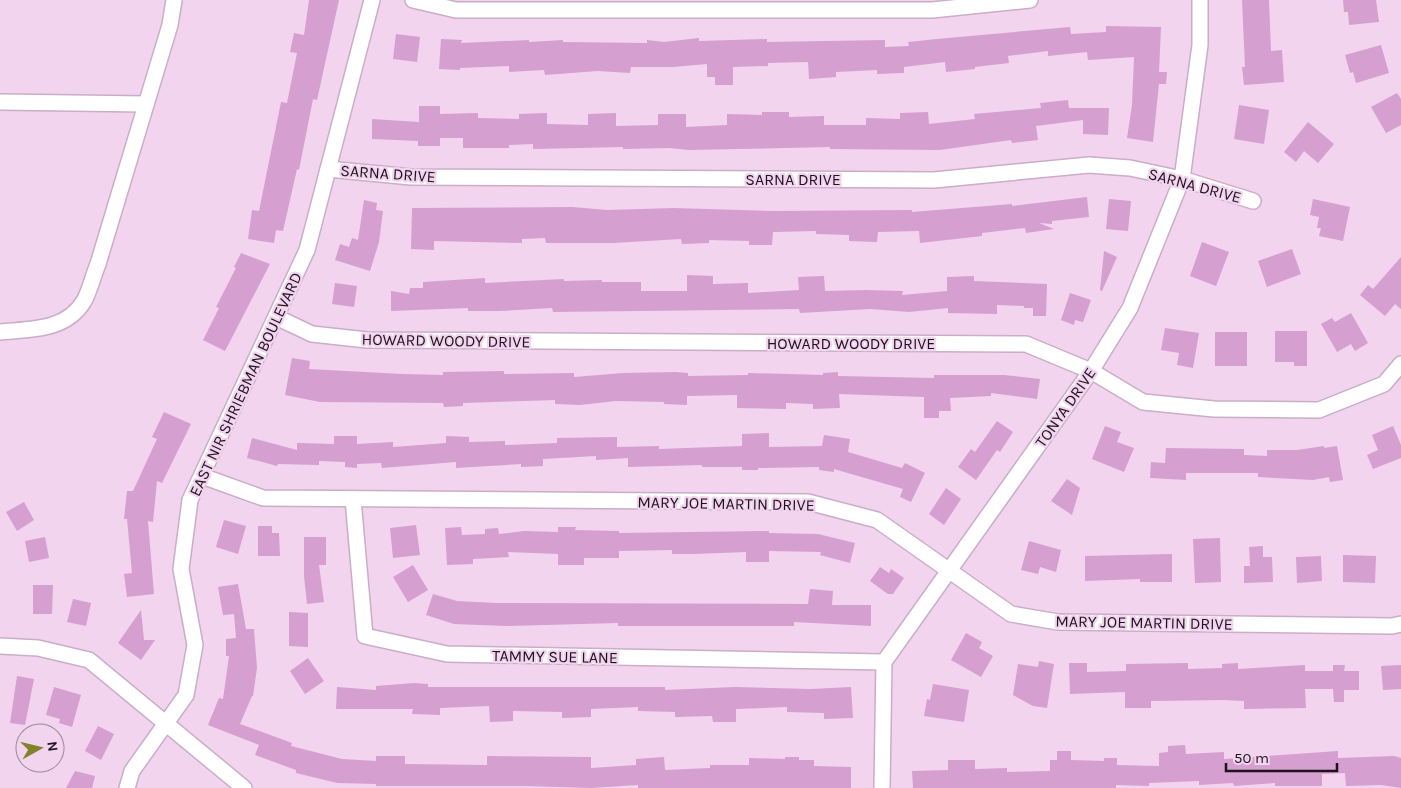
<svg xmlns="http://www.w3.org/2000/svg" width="1401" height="788" font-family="Karla,sans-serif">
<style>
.building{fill:#d59fd0}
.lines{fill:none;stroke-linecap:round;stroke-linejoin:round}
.minor-casing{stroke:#caadc7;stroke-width:18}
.minor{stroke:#fff;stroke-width:15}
.labels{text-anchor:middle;stroke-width:4.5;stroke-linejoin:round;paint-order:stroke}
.street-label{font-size:16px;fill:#1e131d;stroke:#f2d4ef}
</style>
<rect width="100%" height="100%" fill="#f2d4ef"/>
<g class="building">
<path d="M309,0H339L317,100L313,99L299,170L297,169L283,231L276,230L274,243L248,239L252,210L259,211L281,102L287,103L297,53L290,52L294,33L304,35Z"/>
<path d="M1242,0H1269L1271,51L1282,50L1284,82L1244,85L1242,67H1245Z"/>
<path d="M1343,0H1376L1379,22L1349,25L1348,12H1344Z"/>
<path d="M1106,26L1161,27L1159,72H1167L1166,84H1159L1153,142L1127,138L1132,105L1134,57L1088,60L1087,52L1048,56V51L1008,56L1009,63L975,67V69L946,72L945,62L904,67V73L877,74V70L836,72V77L809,79L808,62L768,63V66L733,67V85H715V77H707V64L673,67H631L630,73L598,71L545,75L544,70L509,72V66L460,68V70L439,69L441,39L462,40L461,43L529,40V42L563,40V42L647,43V40L664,42L699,38V41L767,39V42L885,40V47L909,46L908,42L937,39L1070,27L1071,34L1106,32Z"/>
<path d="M396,34L420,37L417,62L393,59Z"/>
<path d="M1381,45L1389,73L1356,83L1353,72L1350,73L1345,55Z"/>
<path d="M1397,93L1401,99V125L1386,133L1371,107Z"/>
<path d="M1068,100L1069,108H1109L1108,135L1083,134V120L1036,126L1038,140L1012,143L1011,140L940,150L830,149V147L689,150L669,148L623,149V147L533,149V144L509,145V148H463V138H440V146H418V141L372,139V119L419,122V106H440V114L478,113V118L519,119V114L547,113V124L588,125V114L616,113V126L658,125V114H686V127L727,125V114L762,115V112H789V117L824,116V125H866V118L900,119V113L928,112L929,124L975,119L974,114L1041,108L1040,103Z"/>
<path d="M1239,105L1269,110L1264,144L1234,139Z"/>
<path d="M1308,122L1334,144L1318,163L1304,151L1296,162L1284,152Z"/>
<path d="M1087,197L1089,217L1052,221V224L1039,223L1054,229L1026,233L1025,228L982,233V236L920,243L919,231L878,232L877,242L849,241V235L816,234V231L773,232L772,245H749V241L709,240V243L682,244L681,239L613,243H546L545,238L522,239V243L434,241V250L411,249L412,208L572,207L607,210L674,208L773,211L912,210V212L1012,204V206Z"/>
<path d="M1109,199L1131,201L1128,231L1106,229Z"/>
<path d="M1313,199L1350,207L1343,241L1319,236L1321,228H1317L1319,217L1310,215Z"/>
<path d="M364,200L377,203L376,210L383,211L379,242L370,271L335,260L340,244L349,247L352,238L358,240Z"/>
<path d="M1202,242L1229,252L1216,286L1190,276Z"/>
<path d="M1292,249L1301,274L1267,287L1258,261Z"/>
<path d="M1104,251L1117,257L1102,291L1100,290Z"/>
<path d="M241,253L270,264L225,351L203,340L219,308L216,307L236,268L234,267Z"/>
<path d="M1401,257V309L1395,304L1385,316L1360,295L1368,285L1373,289Z"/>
<path d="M687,275L713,276V284L748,283V293L799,290L798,277L824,276L825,291L865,290L903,291L902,295L947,291V277L974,276V281L1047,284L1046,316H1033V308H1024V306L997,305V314L948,313V308L909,312L870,309L800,313L799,309L553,312L552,308L499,311H468V308L391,311V291L409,294L410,288H423V282L485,278V283L564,279V281L602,280V282H641V291H687Z"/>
<path d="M335,283L357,286L354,307L332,304Z"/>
<path d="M1070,293L1091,300L1083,322L1075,320L1074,325L1061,320Z"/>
<path d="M1351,313L1368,343L1355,351L1351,344L1337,352L1321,324L1332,318L1335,322Z"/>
<path d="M1165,328L1199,333L1193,368L1177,365L1179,353L1161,350Z"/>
<path d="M1275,331H1307V366H1294V362H1275Z"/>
<rect x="1215" y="332" width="32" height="34"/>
<path d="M292,358L310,361L309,369L402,374L443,375V372L504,371V374L574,373V377L623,373L676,372L688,373V376L748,375V373L823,375V373L838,372V376L934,378V375H1004L1040,379L1037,399L991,393V396L950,398L951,411H939V418H924V397L839,394L840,408L813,409V404L786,403V409L737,408V395L687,396V405L664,404V402L616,401L580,405L555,404V400L463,403V406L444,407L443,403L320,402L285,395Z"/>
<path d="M164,412L191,424L162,483L157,481L153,522L148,521L154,594L127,597L124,574L132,573L127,519H124L127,491H133L157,439L152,437Z"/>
<path d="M997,421L1013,432L1000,452L997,450L976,480L958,467L971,449L975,452Z"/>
<path d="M1105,426L1121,432L1117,442L1134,448L1124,472L1092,459Z"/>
<path d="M1393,426L1401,445V458L1373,469L1367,455L1378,450L1372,435Z"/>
<path d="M769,433V447L822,446L824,435L850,439L848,452L902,468L905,463L925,473L911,502L900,497L903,489L834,469V472L819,470V467L758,468V470H742V467H702V465L628,467V458L596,460V456L543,459V466L521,467V464L456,468V462L382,468L381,463L357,464V468L345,467V462L319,461V465L278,464L277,466L247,458L252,438L297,450V443L334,444V436H357V444L393,442V447L446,443V436L469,437V442L505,441V445L557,443V438L617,437V447L659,446V449L742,446V434Z"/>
<path d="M1324,446V448L1337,446L1343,480L1330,482L1329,477L1313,480L1258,477V473H1186V480L1150,478L1151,462L1165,463L1166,448L1244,449V455L1267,456V450H1297Z"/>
<path d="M1067,479L1080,488L1072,515L1051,501Z"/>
<path d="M946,488L961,499L944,525L929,514Z"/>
<path d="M24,502L34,520L17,531L6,512Z"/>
<path d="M224,520L246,526L238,554L216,547Z"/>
<path d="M416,525L420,555L393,558L390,528Z"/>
<path d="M258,526H272V533H279L280,556H258Z"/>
<path d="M461,527L462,535L485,534V529L498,528L499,534L524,531L558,532V527H576L575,530L619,531V533L769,531V533L818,534L855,543L850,563L820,555L821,552L769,551V562H746V552L694,554H672V550L619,551V558H584V565H558V554L508,552L509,557L473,559V564L447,565L445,528Z"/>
<path d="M45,537L49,558L29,562L25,541Z"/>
<path d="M304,537H326V565H319L324,602L307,604L304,576Z"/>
<path d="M1220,538L1221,582L1195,583L1193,539Z"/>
<path d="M1029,541L1061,550L1056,572L1040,567L1038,574L1021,570Z"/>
<path d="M1263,546V557H1272L1273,582L1244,583V566H1250L1249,547Z"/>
<path d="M1172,554V582H1140V579L1085,581V556Z"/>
<path d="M1343,555L1376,556L1375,583L1343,582Z"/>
<path d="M1321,556L1322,581L1297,583L1296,557Z"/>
<path d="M413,565L428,590L408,602L393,577Z"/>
<path d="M880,567L889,573L891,569L904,578L893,594H888L870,581Z"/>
<path d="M238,584L246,629H254L257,668L253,696H252L240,724L292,743L291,746L342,759L376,761V756H405V764L487,765V756L591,757V768L636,765V759L664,757L665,770L710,768V765H749V758L785,759V757H799V760H814V766L851,767V788H638V785L591,788L525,786H376V784L337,783L296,773V770L255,755L259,745L208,725L219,698L223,699L229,656H226V639L236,638L234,614L223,615L218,587Z"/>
<path d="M33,585H53L52,614H33Z"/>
<path d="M810,589L833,591L832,605H871V626L794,622V626H618V623L506,626L454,624L426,615L433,594L457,601L496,603L808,604Z"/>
<path d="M73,599L91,603L86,626L67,622Z"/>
<path d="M141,610L144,640H155L141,660L118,643Z"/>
<path d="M289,612L308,613V647L289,646Z"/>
<path d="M966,633L982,642L979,648L993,656L981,677L951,660Z"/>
<path d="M308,658L324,681L305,694L290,671Z"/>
<path d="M1039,661L1054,664L1047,708L1033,706L1013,695L1018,664L1038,667Z"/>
<path d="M1069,663H1087V672L1126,671V664L1188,663V669L1222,668V664L1238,663V669L1305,665V671H1333V665H1345L1344,671H1359V690H1344V702H1334L1333,689H1305L1306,708L1244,709V701L1223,700L1151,701V708H1125V692L1070,694Z"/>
<path d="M1401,665V689L1383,690L1381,666Z"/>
<path d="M17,676L34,679L25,725L10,723Z"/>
<path d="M414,683L428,684V687H665V690L735,687L811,689L851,687L853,718L824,719V713L787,712V707L736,709V722H713L712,716L675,717V712L638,711V707L591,709V717L562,718V712L513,711V721L490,722L489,706L440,708V715L412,714L413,709H336L337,687L376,690V686Z"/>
<path d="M933,684L969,690L964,722L924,716L927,699L930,700Z"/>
<path d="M54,687L81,695L72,727L59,723L60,719L46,715Z"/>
<path d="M98,726L114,734L101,760L85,751Z"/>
<path d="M1185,745L1186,754L1224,752V759L1338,751V758L1394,756L1401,758V788L1381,785L1346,786L1345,773L1322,774V786H1275V783L1234,786L1233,783L1199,785V781L1149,783V786L1116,785V788H913L912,771L948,770V760H975V769L1007,768V772L1050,771V760H1057V751H1071V760L1104,761V758H1117V765L1159,766V753L1168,752V746Z"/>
<path d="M75,771L95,776L92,788H66Z"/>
</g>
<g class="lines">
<g class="minor-casing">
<g id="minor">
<path d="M413,0L456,10H932L1030,0"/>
<path d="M0,102L145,104"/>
<path d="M328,169L411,177L934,180L1089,165L1130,168L1182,179L1253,201"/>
<path d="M276,317L312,334L367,340L1026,344L1091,371L1143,402L1214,409L1319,410L1384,384L1401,364"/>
<path d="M0,332C31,329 66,331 84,301C90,290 93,276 98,264L170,25L174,0"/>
<path d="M202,476L263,498L808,502L877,520L1011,614L1058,622L1392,626L1401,624"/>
<path d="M353,499L365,636L447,654L884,662"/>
<path d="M0,646L38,648L89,660L244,788"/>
<path d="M127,788L132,771L186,695L195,645L181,569L190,500L307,250L372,0"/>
<path d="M882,788L884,662L1091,371L1130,308L1182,179L1200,45V0"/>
</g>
</g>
<use href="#minor" class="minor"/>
</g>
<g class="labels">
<g class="street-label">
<text transform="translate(388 173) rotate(4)" y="6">SARNA DRIVE</text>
<text x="793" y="185">SARNA DRIVE</text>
<text transform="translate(1195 185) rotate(15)" y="6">SARNA DRIVE</text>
<text transform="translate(446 340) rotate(1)" y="6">HOWARD WOODY DRIVE</text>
<text x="851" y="349">HOWARD WOODY DRIVE</text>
<text transform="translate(245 384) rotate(-65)" y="6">EAST NIR SHRIEBMAN BOULEVARD</text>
<text transform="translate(1065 407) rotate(-55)" y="6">TONYA DRIVE</text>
<text transform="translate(726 503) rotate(1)" y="6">MARY JOE MARTIN DRIVE</text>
<text transform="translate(1144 622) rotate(1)" y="6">MARY JOE MARTIN DRIVE</text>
<text transform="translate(555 656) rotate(1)" y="6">TAMMY SUE LANE</text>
</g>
</g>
<g transform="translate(40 748) rotate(82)"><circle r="24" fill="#f2d4ef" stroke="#9d879b"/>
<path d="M0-4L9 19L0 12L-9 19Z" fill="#838129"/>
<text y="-8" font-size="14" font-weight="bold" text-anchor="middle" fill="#1e131d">N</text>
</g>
<path d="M1226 763v8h111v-8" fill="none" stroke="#1e131d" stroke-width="2.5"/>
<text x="1234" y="763" font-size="15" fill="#1e131d" stroke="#f2d4ef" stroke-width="4" paint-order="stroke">50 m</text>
</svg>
